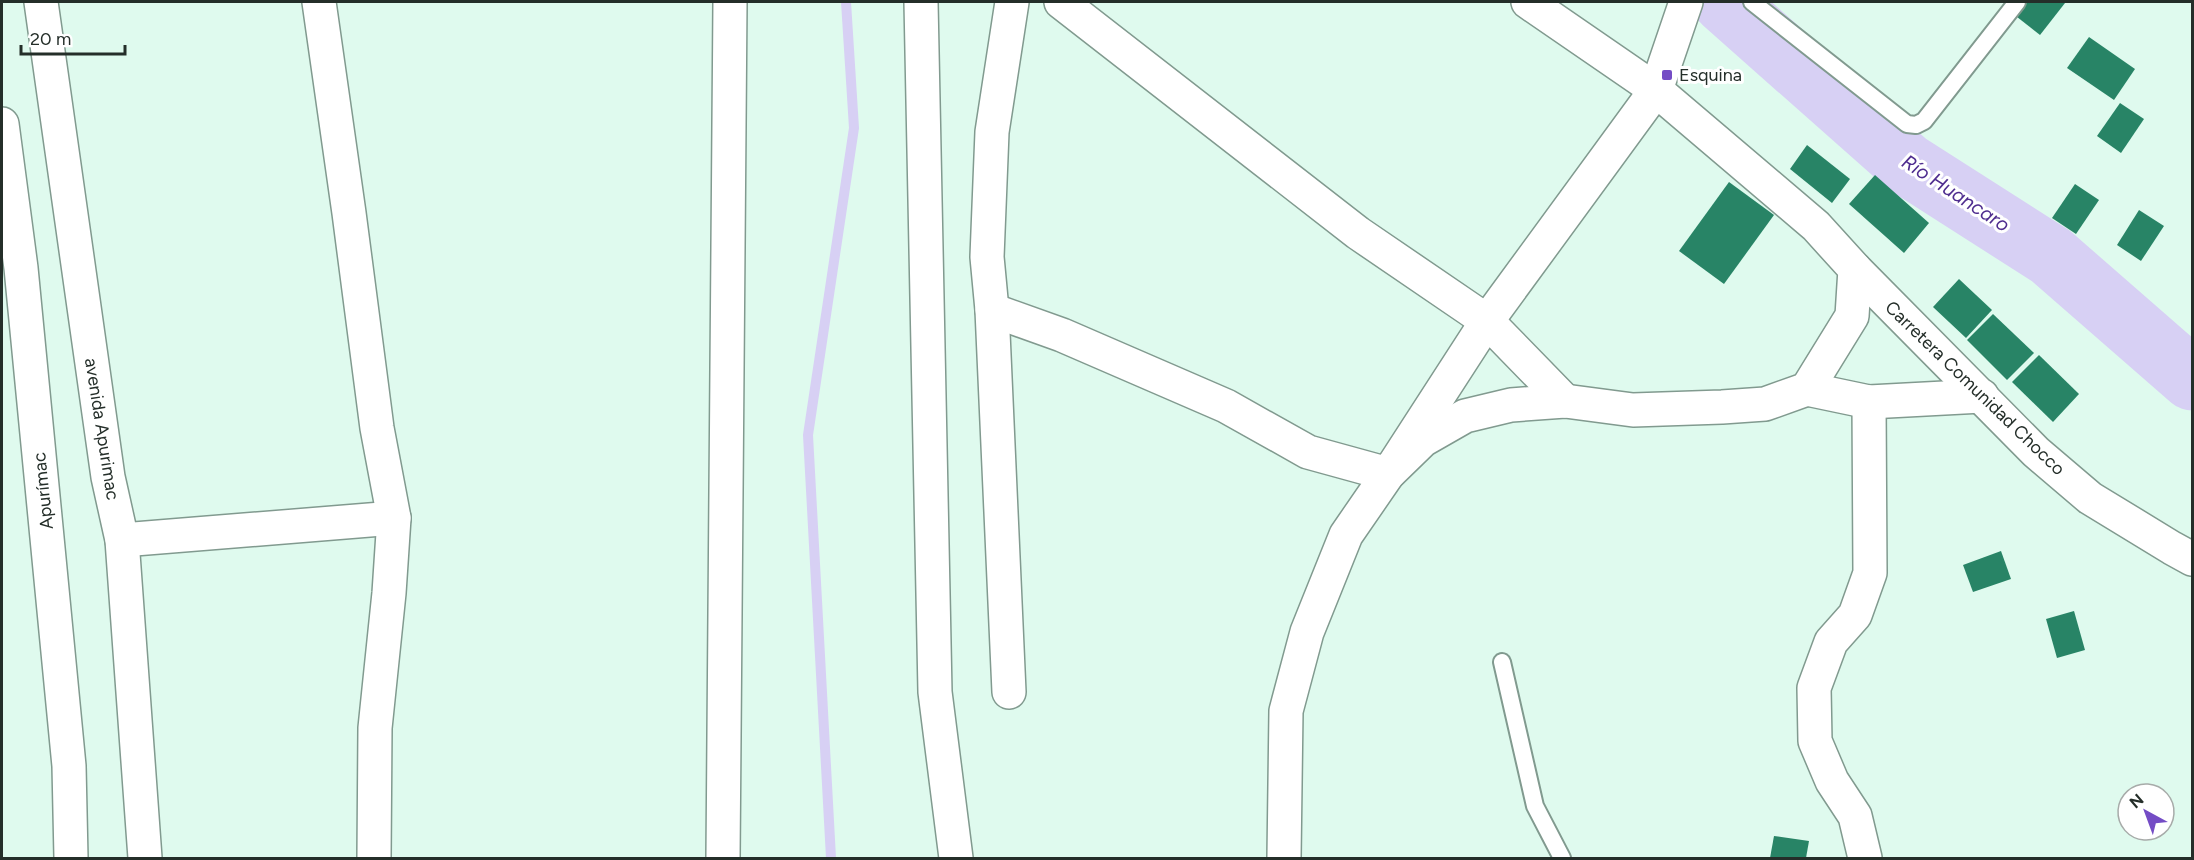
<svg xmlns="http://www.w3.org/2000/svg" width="2194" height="860" font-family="Figtree,sans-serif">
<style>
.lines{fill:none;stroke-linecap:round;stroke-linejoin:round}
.stream{stroke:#d7d0f4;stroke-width:10}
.river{stroke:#d7d0f4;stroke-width:63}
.building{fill:#288466}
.lane-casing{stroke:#819a8f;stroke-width:20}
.street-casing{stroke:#819a8f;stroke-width:36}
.secondary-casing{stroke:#819a8f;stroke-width:36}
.primary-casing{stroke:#819a8f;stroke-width:36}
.lane{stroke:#fff;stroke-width:16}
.street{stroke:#fff;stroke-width:33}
.secondary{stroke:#fff;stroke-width:33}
.primary{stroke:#fff;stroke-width:33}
.poi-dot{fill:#744cc5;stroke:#fff;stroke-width:2}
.labels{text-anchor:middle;stroke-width:6;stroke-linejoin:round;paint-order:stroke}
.poi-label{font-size:18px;fill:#242e29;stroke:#fff;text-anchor:start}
.street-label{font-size:18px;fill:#242e29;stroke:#fff}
.water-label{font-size:20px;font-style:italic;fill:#4f2d8f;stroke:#fff}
</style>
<rect width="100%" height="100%" fill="#dffaee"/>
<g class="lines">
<path class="stream" d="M831,858L808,435L854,128L846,2"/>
<path class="river" d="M1724,2L1907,164L2051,256L2192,379"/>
</g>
<g class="building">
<path d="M2021,2H2064L2065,3L2040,35L2012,13Z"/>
<path d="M2089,37L2135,69L2114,100L2067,68Z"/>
<path d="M2120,103L2144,119L2121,153L2097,136Z"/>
<path d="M1807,145L1850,179L1832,203L1790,169Z"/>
<path d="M1875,175L1929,223L1904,253L1849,204Z"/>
<path d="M1729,182L1774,215L1724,284L1679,251Z"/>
<path d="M2075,184L2099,200L2076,234L2052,218Z"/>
<path d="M2139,210L2164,226L2141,261L2117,245Z"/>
<path d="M1959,279L1992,310L1966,338L1933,307Z"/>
<path d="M1993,314L2034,353L2007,380L1967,340Z"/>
<path d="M2039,355L2079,394L2053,422L2012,382Z"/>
<path d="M2001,551L2011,579L1973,592L1963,565Z"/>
<path d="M2074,611L2085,650L2057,658L2046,619Z"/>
<path d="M1774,836L1809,841L1806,858H1770Z"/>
</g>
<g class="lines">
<g class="lane-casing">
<g id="lane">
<path d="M1752,2L1907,124L1916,125L1924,121L2017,2"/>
<path d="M1502,662L1535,806L1562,858"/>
</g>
</g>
<g class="street-casing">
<g id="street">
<path d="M319,2L349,213L377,428L394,518L389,593L375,728L374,858"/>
<path d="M921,2L935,692L956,858"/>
<path d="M1061,2L1358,233L1487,321L1565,401"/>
<path d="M2,124L21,268L69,766L71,858"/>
<path d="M992,310L1062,335L1226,406L1308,452L1388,474L1487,321L1656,90L1686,2"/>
<path d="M1807,389L1869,402L1982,396"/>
<path d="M122,540L394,518"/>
<path d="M1009,692L992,310L987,257L992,132L1012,2"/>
<path d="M723,858L730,2"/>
<path d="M1865,858L1855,816L1832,781L1815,741L1814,688L1831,642L1855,615L1870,573L1869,402"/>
</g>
</g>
<g class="secondary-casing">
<g id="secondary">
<path d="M41,2L108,477L122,540L145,858"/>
<path d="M1855,269L2036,452L2090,498L2172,548L2192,559"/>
</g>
</g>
<g class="primary-casing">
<path id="primary" d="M1284,858L1286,711L1307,632L1346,535L1388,474L1423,440L1465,416L1511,405L1565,401L1633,410L1722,407L1765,404L1807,389L1852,316L1855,269L1816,226L1656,90L1528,2"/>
</g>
<use href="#lane" class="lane"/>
<use href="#street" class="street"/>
<use href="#secondary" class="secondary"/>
<use href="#primary" class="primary"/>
</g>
<rect class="poi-dot" x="1661" y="69" width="12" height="12" rx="3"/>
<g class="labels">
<g class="poi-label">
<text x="1679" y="81">Esquina</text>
</g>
<g class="street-label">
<text transform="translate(1975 388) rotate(44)" y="6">Carretera Comunidad Chocco</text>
<text transform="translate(102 429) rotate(81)" y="6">avenida Apurimac</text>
<text transform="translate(43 491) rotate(-96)" y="6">Apurímac</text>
</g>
<g class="water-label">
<text transform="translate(1956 193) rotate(33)" y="7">Río Huancaro</text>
</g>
</g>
<rect width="2194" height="860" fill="none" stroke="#242e29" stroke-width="6"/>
<g transform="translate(2146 812) rotate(319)"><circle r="28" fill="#ffffff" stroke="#a7aba9" stroke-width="1.5"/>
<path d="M0-4.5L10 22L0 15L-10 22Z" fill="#744cc5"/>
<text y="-9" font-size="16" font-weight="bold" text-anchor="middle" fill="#242e29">N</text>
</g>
<path d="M21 45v9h104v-9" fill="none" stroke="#242e29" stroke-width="3"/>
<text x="30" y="45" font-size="18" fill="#242e29" stroke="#ffffff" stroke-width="4.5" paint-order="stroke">20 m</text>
</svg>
